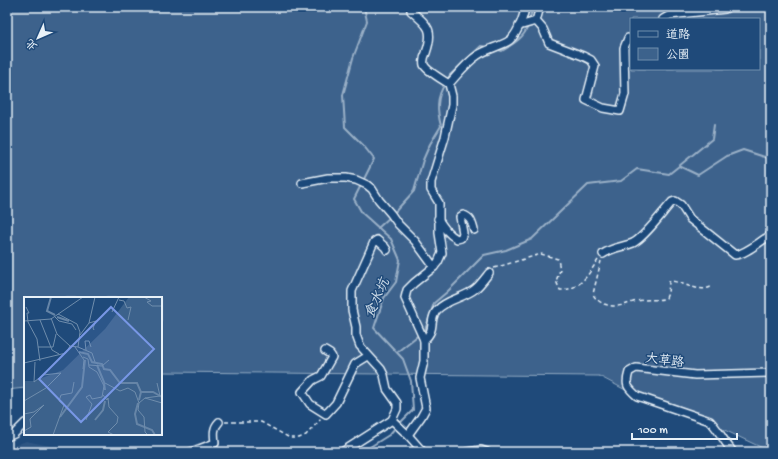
<svg xmlns="http://www.w3.org/2000/svg" width="778" height="459" font-family="'Gochi Hand','LXGW WenKai TC',sans-serif">
<style>
.built{fill:#2e5683}
.green{fill:#3c628c;stroke:#92aac2;fill-rule:evenodd}
.lines{fill:none;stroke-linecap:round;stroke-linejoin:round}
.stream{stroke:#9ab0c7;stroke-width:2}
.minor-casing{stroke:#e8f1f8;stroke-width:10}
.path{stroke:#e8f1f8;stroke-width:1.5;stroke-dasharray:4 3;stroke-linecap:butt}
.minor{stroke:#1f4a7a;stroke-width:7}
.labels{text-anchor:middle;stroke-width:3;stroke-linejoin:round;paint-order:stroke}
.street-label{font-size:13px;fill:#e8f1f8;stroke:#1f4a7a}
.water-label{font-size:14px;font-style:italic;fill:#d4e1ec;stroke:#1f4a7a}
.inset-river{fill:none;stroke:#6685a7;stroke-width:2}
.inset-road{fill:none;stroke:#6f8dac;stroke-width:1}
.view{fill:#7897e6;fill-opacity:0.15;stroke:#7897e6;stroke-width:2}
.inset-edge{fill:none;stroke:#e8f1f8;stroke-width:2}
</style>
<rect width="100%" height="100%" fill="#1f4a7a"/>
<filter id="ink" filterUnits="userSpaceOnUse"><feTurbulence type="fractalNoise" baseFrequency=".025" numOctaves="2"/><feDisplacementMap in="SourceGraphic" scale="8" xChannelSelector="R" yChannelSelector="G"/><feConvolveMatrix kernelMatrix="1 2 1 2 8 2 1 2 1" color-interpolation-filters="sRGB"/></filter>
<g filter="url(#ink)">
<path class="built" d="M26,441L79,452H7V449Z"/>
<path class="green" d="M7,7H771V452L716,426L637,396L599,376L161,372V298H25V388L7,390ZM631,19H759V69H631Z"/>
<g class="lines">
<g class="stream">
<path d="M364,7L367,21L353,58L343,95L345,127L363,145L374,159L354,199L362,213L391,239L400,260L396,282L384,298L374,328L403,359L411,381L413,410L399,424"/>
<path d="M529,21L533,7"/>
<path d="M496,49L502,51C513,44 524,38 528,26"/>
<path d="M447,80L450,75L481,46L488,47"/>
<path d="M679,166L712,139L714,125"/>
<path d="M393,214L414,191L423,160L430,144L441,126C437,111 436,97 445,84"/>
<path d="M378,228L390,217"/>
<path d="M397,352L425,330L434,303L447,292L484,255L506,250L532,239L588,185L621,181L637,169L669,174L679,166L698,175L727,156L743,150L771,159"/>
<path d="M362,452L389,435L396,427"/>
</g>
<g class="minor-casing">
<g id="minor">
<path d="M411,7V11C429,26 434,30 426,53C424,57 423,61 424,65C427,71 443,80 449,84L452,96V105L445,137L431,182V190L439,203V233L442,253L438,262L434,267L414,283L407,290L405,298L424,340"/>
<path d="M663,19L670,15L725,9L727,7"/>
<path d="M536,21L540,7"/>
<path d="M519,26L536,21L543,29L549,43L583,56L591,60L595,66L586,100L603,108L620,111L625,94L624,48L628,38L631,39"/>
<path d="M449,84C458,74 467,62 478,55C487,49 498,47 507,42C516,38 524,17 525,7"/>
<path d="M302,183L328,178H346L356,180L367,185L372,189L379,200L391,214L398,224L415,241L434,267"/>
<path d="M438,219C444,228 448,234 457,239L461,238L463,233L460,217L463,215C471,217 472,223 474,230"/>
<path d="M603,254C612,247 623,247 633,243C645,237 662,213 672,202L675,201L681,205L690,219L735,255C746,254 760,241 771,235"/>
<path d="M325,351L330,354L332,357L321,376L313,380L302,392L310,404L326,414L336,403L355,364L368,356"/>
<path d="M392,420L408,435L423,452"/>
<path d="M408,435L421,417L426,408L420,378L424,361V340C437,329 428,320 437,310C447,299 464,298 475,289C480,285 485,278 489,273"/>
<path d="M7,437L14,434L25,423"/>
<path d="M191,452L215,443C214,434 213,428 219,422"/>
<path d="M342,452L392,420L397,409V403L387,389L384,375L381,369L360,346L356,335V327L352,310V291L374,242L377,240L385,247L387,250"/>
<path d="M467,452L481,450L487,452"/>
<path d="M733,452C724,442 719,430 710,421L637,396C627,387 625,385 629,372L636,368L695,375L771,373"/>
</g>
</g>
<g class="path">
<path d="M601,261L593,294C595,299 600,302 604,304C622,310 628,301 644,300C652,299 658,301 666,298L668,293L669,282L671,281C683,282 701,294 712,286"/>
<path d="M494,268L541,254L558,259L560,270L556,281L560,290C580,290 588,275 598,260"/>
<path d="M225,422H261L290,438H299L306,435L321,419"/>
</g>
<use href="#minor" class="minor"/>
</g>
</g>
<g class="labels">
<g class="street-label">
<text transform="translate(665 359) rotate(7)" y="5">大草路</text>
</g>
<g class="water-label">
<text transform="translate(376 298) rotate(-66)" y="5">食水坑</text>
</g>
</g>
<g transform="translate(24 297)">
<rect width="138" height="138" fill="#1f4a7a"/>
<path d="M105,0H138V138H0V84H10L39,73L81,32Z" fill="#3c628c"/>
<path class="inset-river" d="M27,0L23,14L31,18M33,20L45,24M55,55L64,57L68,65L78,67L80,72L86,73L96,86H113L117,95L115,103M73,68L80,85L81,93M117,95H129L138,100M114,106L111,117L113,127L128,133L131,138M36,120L58,90L61,63M71,123L79,113L81,104"/>
<path class="inset-road" d="M120,0L127,4L123,5L128,9H138M95,3L100,4L103,11L107,10L104,23M2,10L5,16H3L4,25L13,42L16,64M88,15L95,0M34,17L53,27L56,35L54,50M31,20L35,24L48,27L52,33M27,21L33,37L46,49L54,50M16,23L28,53L35,57M0,24L27,22L59,0M65,26L72,24L69,31L70,33M56,38L65,26L71,0M14,50H29L32,37M51,50L60,63L59,72M54,50L68,56L71,65M62,53L61,44H65L67,50M59,60L64,62L65,70L73,75L80,89L78,100L68,102L66,98L62,100L68,107L62,123M0,66L42,56L46,49M65,68L78,69L85,63M81,86L96,94L104,91L111,95L115,106L114,113L120,120L121,135L124,138M79,98L83,103L84,101L85,110L94,120L93,126L84,135L90,138M121,101L136,99L133,86M0,104L22,91L37,76L19,78L10,85L11,65M115,106L121,101L138,106M0,117L10,115L20,108L6,122L7,130L0,134M29,138L40,108L35,104L37,98L48,96L50,85"/>
<path class="view" d="M87,10L130,52L57,125L15,82Z"/>
<rect width="138" height="138" class="inset-edge"/>
</g>
<rect width="778" height="459" fill="none" stroke="#1f4a7a" stroke-width="24"/>
<rect x="12" y="12" width="754" height="435" fill="none" stroke="#e8f1f8" stroke-width="1.5" filter="url(#ink)"/>
<rect x="630" y="18" width="130" height="52" fill="#1f4a7a" stroke="#6f8dac"/>
<rect x="638" y="31" width="20" height="6" fill="#1f4a7a" stroke="#6f8dac"/>
<text x="666" y="38" font-size="12" fill="#e8f1f8">道路</text>
<rect x="638" y="48" width="20" height="12" fill="#3c628c" stroke="#6f8dac"/>
<text x="666" y="58" font-size="12" fill="#e8f1f8">公園</text>
<g transform="translate(38 38) rotate(225)" stroke="#1f4a7a" stroke-width="3" paint-order="stroke">
<path d="M0-3L7 15L0 10L-7 15Z" fill="#e8f1f8"/>
<text y="-6" font-size="11" font-weight="bold" text-anchor="middle" fill="#e8f1f8">北</text>
</g>
<path d="M632 433v6h105v-6" fill="none" stroke="#e8f1f8" stroke-width="2"/>
<text x="638" y="433" font-size="12" fill="#e8f1f8" stroke="#1f4a7a" stroke-width="3" paint-order="stroke">100 m</text>
</svg>
